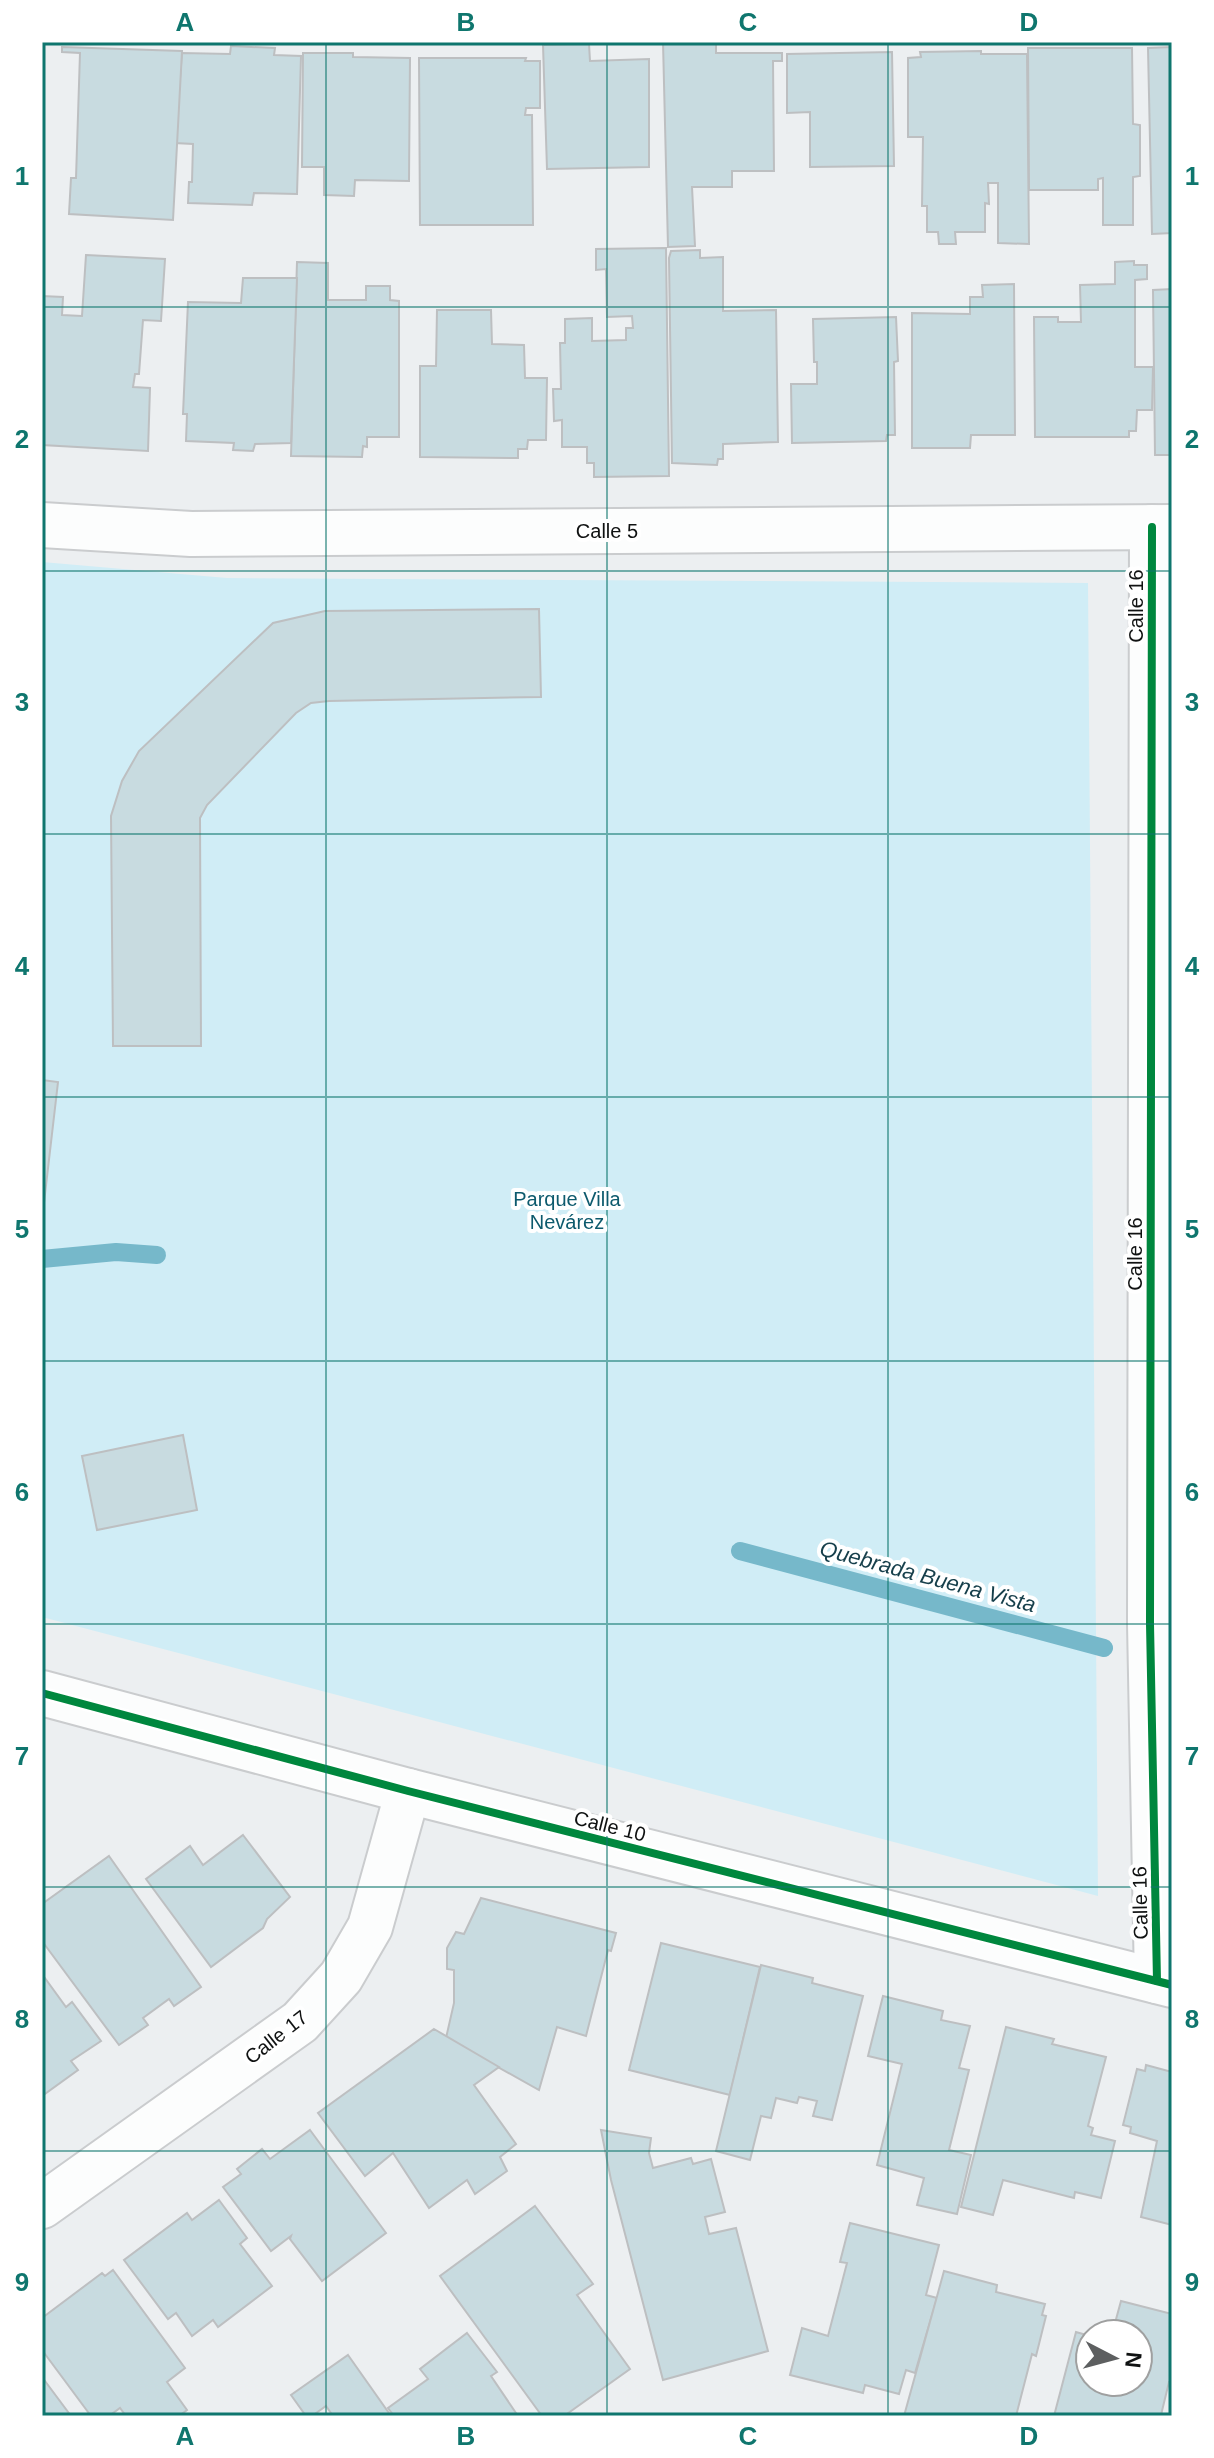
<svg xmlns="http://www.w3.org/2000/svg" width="1214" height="2458" font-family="Arial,sans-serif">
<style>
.green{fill:#d0edf6}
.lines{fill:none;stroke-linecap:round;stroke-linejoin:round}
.stream{stroke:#76b8ca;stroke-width:18}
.building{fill:#c8dbe0;stroke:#bdbfc1;stroke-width:2}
.street-casing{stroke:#caccce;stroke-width:48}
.street{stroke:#fcfdfd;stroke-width:44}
.cycleway-casing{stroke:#fff;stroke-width:13}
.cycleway{stroke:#00873e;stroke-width:8}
.grid{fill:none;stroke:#0f766e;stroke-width:2;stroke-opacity:0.55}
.labels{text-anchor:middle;stroke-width:8;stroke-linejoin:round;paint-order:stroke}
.street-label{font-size:20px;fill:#101212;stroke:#fff}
.park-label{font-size:20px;fill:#0d5a6d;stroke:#fff}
.water-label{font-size:22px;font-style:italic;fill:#163f4b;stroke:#fff}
.neatline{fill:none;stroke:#0f766e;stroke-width:3}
.grid-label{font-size:26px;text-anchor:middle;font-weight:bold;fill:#0f766e}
</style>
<rect width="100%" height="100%" fill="#eceff1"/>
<path class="green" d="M42,562L227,578L1088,583L1098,1896L42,1617Z"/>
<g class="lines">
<g class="stream">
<path d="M42,1259L116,1252L157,1255"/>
<path d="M740,1551L1104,1648"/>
</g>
</g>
<g class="building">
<path d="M663,42H716V53H782V61H773L774,171H732V187H692L695,246L668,247Z"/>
<path d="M589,44L590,61L649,59V167L547,169L543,45Z"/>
<path d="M231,46L275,48L274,55L301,56L297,194L254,193L252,205L188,203L189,182H192L193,144L175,143L182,53L230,54Z"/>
<path d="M62,47L182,51L173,220L69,214L71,178H76L80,53L62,52Z"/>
<path d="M1172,47V233L1152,234L1148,48Z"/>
<path d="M1028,48H1132L1133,124L1140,125V176L1133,177V225H1103V178L1098,179V190H1029Z"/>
<path d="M981,51V54H1027L1029,244L998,243V183H988L989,204L985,203V232H955L956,244H939L938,232H927V206H922L923,137H908V58L921,57L920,52Z"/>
<path d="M892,52L894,166L810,167V112L787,113V54Z"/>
<path d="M303,53H353V57L410,58L409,181L355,180L354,196L324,195V167H302Z"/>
<path d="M419,58H526L525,61H540V108H526L525,115H532L533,225H420Z"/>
<path d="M666,248L669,476L594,477V463H587V447H562V420L554,421L553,389H561L560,343H565V319L592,318V341L626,340V328H633L632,316L607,317L606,269L596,270V249Z"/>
<path d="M700,250V258L723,257V311L776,310L778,442L723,444V459H718L717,465L672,463L669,258L671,251Z"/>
<path d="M86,255L165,259L161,321L143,320L139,374H135L133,387L150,388L148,451L42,445V296L63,297L62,315L82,316Z"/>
<path d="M1134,261V265H1147V279L1135,280V367H1153L1152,410H1137L1136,431H1129V437H1035L1034,317H1058V322H1081L1080,285L1115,284V262Z"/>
<path d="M297,262L328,263V300H366V286H390V300L399,301V437H367V447L363,446L362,457L291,456Z"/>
<path d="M243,278H297L291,443L255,444L253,451L233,450L234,443L186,441L187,414H183L188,302L241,303Z"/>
<path d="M1014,284L1015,435H971L970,448H912V313L970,314V297H983L982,285Z"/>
<path d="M1172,289V455H1155L1153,290Z"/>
<path d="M437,310H491L492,344L524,345L525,378H547L546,440H528L527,449H518V458L420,457V366H436Z"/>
<path d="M896,317L898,361L894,362L895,435H887L886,441L792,443L791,384H817V362H814L813,319Z"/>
<path d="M539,609L541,697L329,701L311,703L296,713L207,805L200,818L201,1046H113L111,816L122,781L139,751L273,623L325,611Z"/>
<path d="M42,1080L58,1082L42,1220Z"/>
<path d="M183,1435L197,1510L97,1530L82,1456Z"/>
<path d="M243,1835L290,1897L267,1919L263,1928L211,1967L146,1879L190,1846L203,1865Z"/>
<path d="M109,1856L201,1987L174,2006L169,1999L143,2018L148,2025L119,2045L42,1941V1904Z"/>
<path d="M481,1898L616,1933L611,1951L608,1950L586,2036L557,2027L539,2090L446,2038L454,2003V1970L447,1969V1948L456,1932L464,1934Z"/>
<path d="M661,1943L760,1967L730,2095L629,2070Z"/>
<path d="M761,1965L813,1978L812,1983L863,1996L832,2120L813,2116L817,2101L799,2097L797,2103L776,2098L771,2118L761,2116L750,2160L716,2151Z"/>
<path d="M42,1974L66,2007L72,2002L101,2041L71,2061L78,2070L42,2096Z"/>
<path d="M883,1996L943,2011L941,2020L970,2026L959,2068L969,2070L949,2150L971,2155L957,2214L917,2205L924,2178L877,2165L902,2064L868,2056Z"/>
<path d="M1006,2027L1054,2039L1052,2044L1106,2057L1088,2126L1093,2128L1091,2135L1115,2141L1101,2198L1075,2192L1074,2198L1003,2180L993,2215L961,2207Z"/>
<path d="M434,2029L499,2067L474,2085L516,2144L500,2157L507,2171L475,2194L467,2180L429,2208L393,2153L365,2176L318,2113Z"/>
<path d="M1146,2065L1172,2072V2225L1141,2217L1157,2141L1130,2133L1131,2127L1123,2125L1137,2069L1145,2071Z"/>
<path d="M310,2130L386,2233L322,2281L290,2239L291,2236L271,2251L223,2187L241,2174L237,2169L262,2149L270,2159Z"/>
<path d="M601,2130L651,2138L649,2153L653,2168L691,2158L693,2164L711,2159L725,2212L705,2217L709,2234L736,2228L768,2351L663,2380L611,2180Z"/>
<path d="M219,2200L247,2238L240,2244L272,2286L218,2327L213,2320L192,2336L176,2313L168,2319L124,2260L187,2213L192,2220Z"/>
<path d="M535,2206L593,2284L577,2295L630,2369L564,2416H542L440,2276Z"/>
<path d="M850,2223L939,2245L926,2295L937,2298L915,2373L906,2370L899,2394L865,2385L863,2393L790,2375L802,2328L828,2336L847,2263L840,2262Z"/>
<path d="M113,2270L185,2368L167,2382L187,2410L179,2416H126L120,2408L109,2416H91L42,2350V2318L102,2273L105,2276Z"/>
<path d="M944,2271L997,2285L996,2292L1045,2304L1042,2315L1046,2316L1036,2356L1032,2354L1016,2416H904Z"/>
<path d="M1121,2301L1172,2314V2382H1169L1161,2415L1163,2416H1054L1076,2332L1090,2336V2382H1138V2334H1112Z"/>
<path d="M467,2333L497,2372L491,2376L518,2416H394L388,2408L428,2379L420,2369Z"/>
<path d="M348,2355L391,2416H333L326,2406L312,2416H306L291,2395Z"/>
<path d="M42,2377L71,2416H42Z"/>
</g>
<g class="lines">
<g class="street-casing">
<g id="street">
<path d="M42,525L191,534L1172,527"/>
<path d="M1152,527L1150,1624L1157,1981"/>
<path d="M42,1693L408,1791L1172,1985"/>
<path d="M42,2206L300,2022L341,1977L370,1927L408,1791"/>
</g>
</g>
<use href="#street" class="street"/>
<g class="cycleway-casing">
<g id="cycleway">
<path d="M1152,527L1150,1624L1157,1981"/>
<path d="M42,1693L408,1791L1172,1985"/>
</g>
</g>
<use href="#cycleway" class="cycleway"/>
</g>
<path class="grid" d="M326,42V2416M607,42V2416M888,42V2416M42,307H1172M42,571H1172M42,834H1172M42,1097H1172M42,1361H1172M42,1624H1172M42,1887H1172M42,2151H1172"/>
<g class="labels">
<g class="street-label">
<text x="607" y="538">Calle 5</text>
<text transform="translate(1136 606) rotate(-90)" y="7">Calle 16</text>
<text transform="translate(1135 1254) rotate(-90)" y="7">Calle 16</text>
<text transform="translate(610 1826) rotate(14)" y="7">Calle 10</text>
<text transform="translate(1140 1903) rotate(-91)" y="7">Calle 16</text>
<text transform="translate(276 2037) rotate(-38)" y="7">Calle 17</text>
</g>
<g class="park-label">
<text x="567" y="1206">Parque Villa<tspan x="567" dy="23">Nevárez</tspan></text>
</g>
<g class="water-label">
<text transform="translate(928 1576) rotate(15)" y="8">Quebrada Buena Vista</text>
</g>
</g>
<rect width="1214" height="2458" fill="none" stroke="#ffffff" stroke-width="88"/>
<g transform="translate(1114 2358) rotate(96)"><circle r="38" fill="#ffffff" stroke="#9fa0a0" stroke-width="2"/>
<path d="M0-6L14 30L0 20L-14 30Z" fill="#5d5f60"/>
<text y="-12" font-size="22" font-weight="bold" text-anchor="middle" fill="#101212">N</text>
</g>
<rect x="44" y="44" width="1126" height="2370" class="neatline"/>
<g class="grid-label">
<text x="185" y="31">A</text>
<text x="466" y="31">B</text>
<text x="748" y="31">C</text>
<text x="1029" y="31">D</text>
<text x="22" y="185">1</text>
<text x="1192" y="185">1</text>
<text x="22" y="448">2</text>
<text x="1192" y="448">2</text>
<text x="22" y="711">3</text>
<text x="1192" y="711">3</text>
<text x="22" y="975">4</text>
<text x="1192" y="975">4</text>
<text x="22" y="1238">5</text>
<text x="1192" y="1238">5</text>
<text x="22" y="1501">6</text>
<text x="1192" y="1501">6</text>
<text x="22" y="1765">7</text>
<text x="1192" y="1765">7</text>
<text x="22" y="2028">8</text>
<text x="1192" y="2028">8</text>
<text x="22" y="2291">9</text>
<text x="1192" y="2291">9</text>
<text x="185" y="2445">A</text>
<text x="466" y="2445">B</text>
<text x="748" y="2445">C</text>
<text x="1029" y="2445">D</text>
</g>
</svg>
